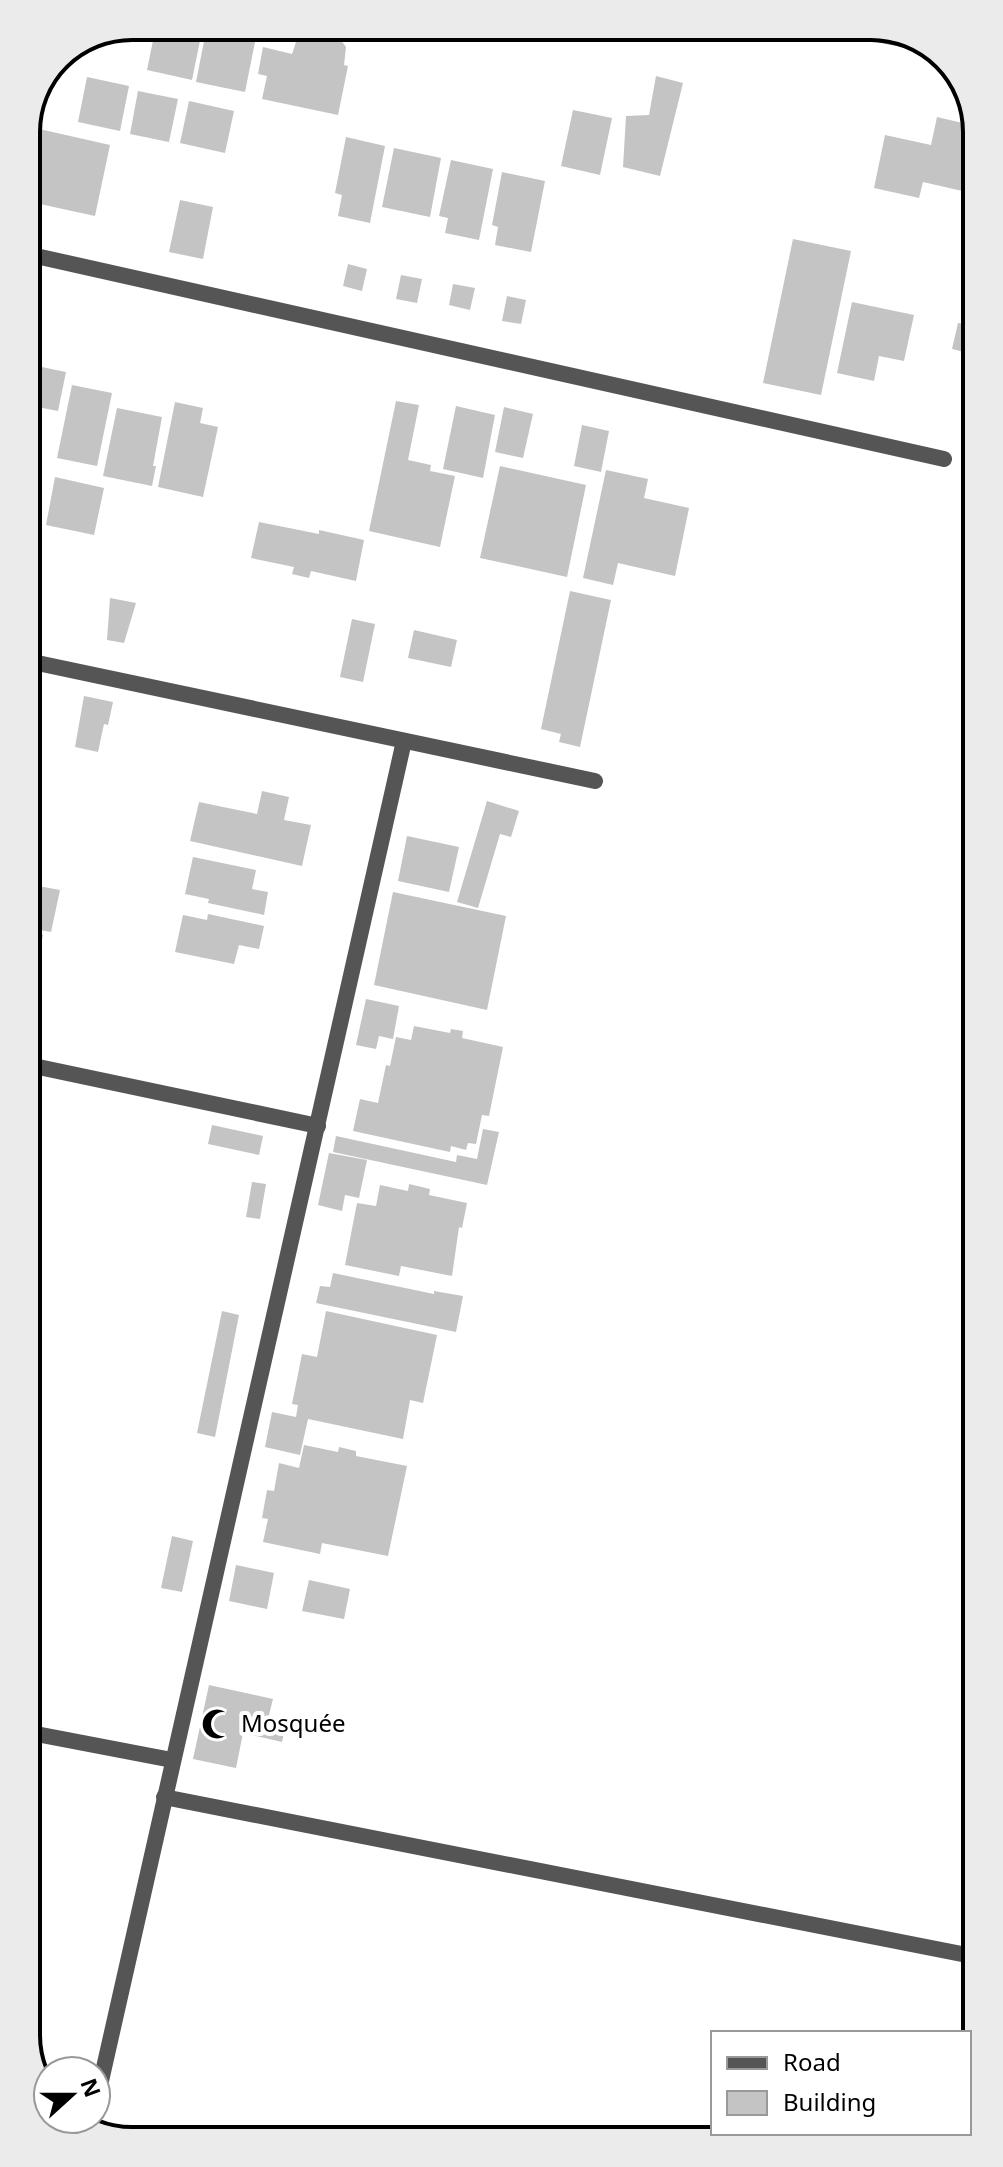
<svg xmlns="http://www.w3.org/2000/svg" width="1003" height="2167" font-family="'Noto Sans',sans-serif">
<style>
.building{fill:#c4c4c4}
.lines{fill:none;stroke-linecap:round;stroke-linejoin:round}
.service{stroke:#555;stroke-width:16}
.minor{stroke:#555;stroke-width:16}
.labels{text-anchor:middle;stroke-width:8;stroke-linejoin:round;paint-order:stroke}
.poi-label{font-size:24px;fill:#000;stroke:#fff;text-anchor:start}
.rim{fill:none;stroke:#000;stroke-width:4}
</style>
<rect width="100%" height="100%" fill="#fff"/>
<g class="building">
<path d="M156,26H203L192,80L147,70Z"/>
<path d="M207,26L258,27L245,92L196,82Z"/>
<path d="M315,27H325L335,32L346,47L344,65L348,66L338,115L262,99L267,76L258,74L263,47L292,54L296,42L304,32Z"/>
<path d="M656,76L683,83L660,176L623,167L626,116L649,115Z"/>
<path d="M87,77L129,86L120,131L78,122Z"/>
<path d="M138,91L178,99L169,142L130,134Z"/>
<path d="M189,101L234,111L225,153L180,143Z"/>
<path d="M573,110L612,118L600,175L561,166Z"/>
<path d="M937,117L971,125V193L923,182L919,198L874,188L885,135L931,145Z"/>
<path d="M26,126L110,145L95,216L26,201Z"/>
<path d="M346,137L385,146L370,223L338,216L342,195L335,193Z"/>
<path d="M394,148L441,158L430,217L382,207Z"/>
<path d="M451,160L493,169L479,240L445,233L448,218L439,216Z"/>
<path d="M502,172L545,181L531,252L495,245L498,227L492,225Z"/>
<path d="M180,200L213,207L203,259L169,252Z"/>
<path d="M793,239L851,251L821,395L763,383Z"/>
<path d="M348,264L367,269L362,291L343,286Z"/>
<path d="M401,275L422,279L417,303L396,299Z"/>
<path d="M453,284L475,288L470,310L449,305Z"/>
<path d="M507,296L526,300L521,324L502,321Z"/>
<path d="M852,302L914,315L904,361L879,356L874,381L837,373Z"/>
<path d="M958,323L972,325V354L952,349Z"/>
<path d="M27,364L66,372L58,411L27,405Z"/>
<path d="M72,385L112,393L97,466L57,458Z"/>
<path d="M396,401L419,405L408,460L431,465L430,471L455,476L440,547L369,531Z"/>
<path d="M175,402L203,408L200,423L218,427L203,497L158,487Z"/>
<path d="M456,406L495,415L483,478L443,469Z"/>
<path d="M504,407L533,414L523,458L495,452Z"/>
<path d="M117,408L162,417L153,466H156L152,486L103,476Z"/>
<path d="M27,416L39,419L29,471H27Z"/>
<path d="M582,425L609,431L601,472L574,466Z"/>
<path d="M500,466L586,485L567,577L480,558Z"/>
<path d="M606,470L648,479L644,498L689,508L675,576L618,563L613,585L583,578Z"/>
<path d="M55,477L104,488L94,535L46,525Z"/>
<path d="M27,521L37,523L29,562H27Z"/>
<path d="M259,522L319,534V530L364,540L356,581L311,571L309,578L292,574L294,567L251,558Z"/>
<path d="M570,591L611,600L580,747L559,742L561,734L541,729Z"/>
<path d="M110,598L136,603L124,643L107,640Z"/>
<path d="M352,619L375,624L363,682L340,677Z"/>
<path d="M414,630L457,640L451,667L408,658Z"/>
<path d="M84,696L113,702L108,725L104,724L98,752L75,747Z"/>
<path d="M262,791L289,797L284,820L311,825L302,866L190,841L199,802L257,814Z"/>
<path d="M487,801L519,811L511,837L500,834L478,908L457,902Z"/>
<path d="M407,836L459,847L449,892L398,881Z"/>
<path d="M193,857L256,870L252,889L268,892L264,915L208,903L209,899L185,894Z"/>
<path d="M28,884L60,890L51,932L29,928Z"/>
<path d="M393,892L506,916L487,1010L374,985Z"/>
<path d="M208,914L264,926L259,949L239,945L234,964L175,952L183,915L207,920Z"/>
<path d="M29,932L43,935L39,955L29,953Z"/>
<path d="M366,999L399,1006L393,1039L379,1036L376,1049L356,1045Z"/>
<path d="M414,1026L450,1033L451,1029L463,1031L462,1038L503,1047L489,1116L482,1115L476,1144L468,1143L466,1150L451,1146L450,1152L353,1131L360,1099L378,1103L386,1065L390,1066L396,1037L411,1040Z"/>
<path d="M212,1125L263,1136L259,1155L208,1144Z"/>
<path d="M483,1129L499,1132L487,1185L333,1152L336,1136L456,1162L457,1155L477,1159Z"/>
<path d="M329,1153L367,1160L359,1198L345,1195L342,1211L318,1205Z"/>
<path d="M252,1182L266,1184L260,1219L246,1217Z"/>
<path d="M409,1184L430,1189L429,1195L467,1203L462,1228L459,1227L452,1276L401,1266L399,1276L345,1265L357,1203L376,1206L380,1185L408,1191Z"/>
<path d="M333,1273L434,1294V1291L463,1296L456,1332L316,1303L320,1286L330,1287Z"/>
<path d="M222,1311L239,1315L215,1437L197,1433Z"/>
<path d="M326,1311L437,1335L423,1403L410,1400L403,1439L308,1419L300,1455L265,1447L272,1412L296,1417L298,1405L292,1404L302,1354L317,1357Z"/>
<path d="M304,1445L338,1452L339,1447L356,1451V1456L407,1466L388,1556L322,1543L320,1554L263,1542L268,1519L262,1518L267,1490L274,1491L279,1463L299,1468Z"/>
<path d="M172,1536L193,1541L182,1592L161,1588Z"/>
<path d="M236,1565L274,1573L267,1609L229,1601Z"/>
<path d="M309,1580L350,1589L344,1619L302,1611Z"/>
<path d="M209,1685L273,1699L268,1719L286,1723L282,1742L243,1733L236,1768L193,1759Z"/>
<path d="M31,1956L41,1958L33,1998H32Z"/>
</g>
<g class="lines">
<path class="service" d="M164,1797L977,1957"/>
<g class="minor">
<path d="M837,26L922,43"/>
<path d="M27,254L944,459"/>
<path d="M28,661L595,781"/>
<path d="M29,1065L318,1126"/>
<path d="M31,1733L172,1760"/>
<path d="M96,2103L404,741"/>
<path d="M91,2128L92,2119"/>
</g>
</g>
<defs>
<g id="mosque-bare" transform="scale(2.4)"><path d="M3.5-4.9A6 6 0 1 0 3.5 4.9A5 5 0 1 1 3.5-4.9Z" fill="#000" stroke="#fff" stroke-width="2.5" paint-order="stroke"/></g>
</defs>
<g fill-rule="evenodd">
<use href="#mosque-bare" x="217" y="1724"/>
</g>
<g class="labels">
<g class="poi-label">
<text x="241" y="1732">Mosquée</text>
</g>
</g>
<path d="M0 0H1003V2167H0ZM132 40H871A92 92 0 0 1 963 132V2035A92 92 0 0 1 871 2127H132A92 92 0 0 1 40 2035V132A92 92 0 0 1 132 40Z" fill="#ebebeb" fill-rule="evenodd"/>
<path class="rim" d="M132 40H871A92 92 0 0 1 963 132V2035A92 92 0 0 1 871 2127H132A92 92 0 0 1 40 2035V132A92 92 0 0 1 132 40Z"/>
<rect x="711" y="2031" width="260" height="104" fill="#ffffff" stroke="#999999" stroke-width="2"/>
<rect x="727" y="2057" width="40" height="12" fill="#555555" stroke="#999999" stroke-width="2"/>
<text x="783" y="2071" font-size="24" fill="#000000">Road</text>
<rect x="727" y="2091" width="40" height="24" fill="#c4c4c4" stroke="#999999" stroke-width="2"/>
<text x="783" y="2111" font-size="24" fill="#000000">Building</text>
<g transform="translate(72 2095) rotate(69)"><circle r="38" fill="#ffffff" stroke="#999999" stroke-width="2"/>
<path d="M0-6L14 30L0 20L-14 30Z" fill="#000000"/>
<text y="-12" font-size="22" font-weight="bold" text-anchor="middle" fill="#000000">N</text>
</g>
</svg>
